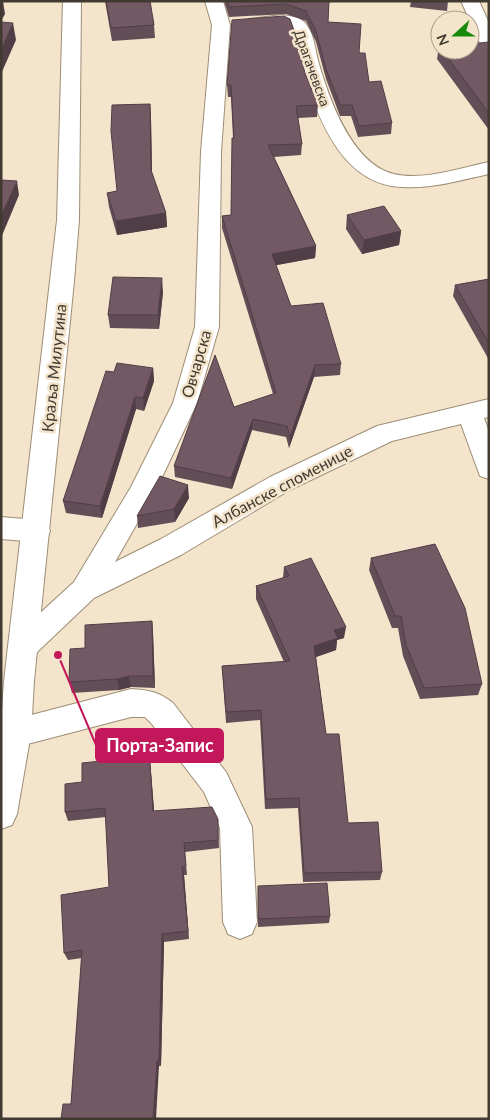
<svg xmlns="http://www.w3.org/2000/svg" width="490" height="1120" font-family="Lato,sans-serif">
<style>
.lines{fill:none;stroke-linecap:round;stroke-linejoin:round}
.minor-casing{stroke:#9c8d76;stroke-width:2}
.tertiary-casing{stroke:#9c8d76;stroke-width:2}
.minor{fill:#fff;fill-rule:evenodd}
.tertiary{fill:#fff;fill-rule:evenodd}
.wall{fill:#634d56}
.shaded-wall{fill:#503e46}
.building{fill:#735964;stroke:#503e46}
.labels{text-anchor:middle;stroke-width:5;stroke-linejoin:round;paint-order:stroke}
.far-street-label{font-size:14px;fill:#403a30;stroke:#f4e4cb}
.street-label{font-size:16px;fill:#403a30;stroke:#f4e4cb}
.leader{fill:none;stroke:#c2185b;stroke-width:2}
.callout-dot{fill:#c2185b;stroke:#f4e4cb;stroke-width:2}
.callout{fill:#c2185b;stroke:#c2185b;stroke-width:2}
.callout-label{font-size:18px;text-anchor:middle;font-weight:bold;fill:#fff}
</style>
<rect width="100%" height="100%" fill="#f4e4cb"/>
<g class="lines">
<g class="minor-casing">
<g id="minor">
<path d="M205,1H223L230,25L221,152L219,327L197,403L155,492L115,562L161,539L270,477L377,426L489,399V417L484,418L489,432V479L480,476L461,424L392,441L288,491L181,555L94,598L34,655L24,659L14,655L9,646L14,637L74,582L131,487L173,403L195,327L201,152L212,25Z"/>
<path d="M461,1H479L489,23V48L483,47L480,43Z"/>
<path d="M282,15C290,16 301,17 306,24C315,36 315,51 319,64C330,101 352,164 394,174C423,181 460,168 489,162V174C461,180 431,189 402,187C346,185 322,127 306,82C300,65 299,46 292,30C280,20 263,30 249,27L246,23L249,19Z"/>
<path d="M1,517L37,520L47,523L50,531L47,539L37,542L1,539Z"/>
<path d="M131,689C149,690 159,692 173,703L226,772L252,827L257,922L252,934L240,939L228,934L223,922L220,828L204,792L151,723L145,717H131L16,747L5,743L1,734L5,723L16,719Z"/>
</g>
</g>
<g class="tertiary-casing">
<path id="tertiary" d="M63,1H81L79,220L74,281L34,681L31,733L17,814L12,825L1,829V724L4,681L57,220Z"/>
</g>
<use href="#minor" class="minor"/>
<use href="#tertiary" class="tertiary"/>
</g>
<g class="wall">
<path d="M105,1H150L154,25L155,38L112,41Z"/>
<path d="M224,1H329L328,22L359,53L369,82L392,123L391,134L358,137L351,116H340L326,79L316,42L306,21L286,14L229,17Z"/>
<path d="M411,1H448L447,11L410,7Z"/>
<path d="M489,42V130L437,59L439,46H440V50H470Z"/>
<path d="M305,73L318,105L317,117L298,118L302,144L301,155L274,157L316,246L315,258L276,265L291,306L341,364L340,375L314,377L289,448L286,437L252,430L232,489L175,477L174,466L234,407L273,394L222,228V216L231,215L233,138L231,97H228L227,85Z"/>
<path d="M150,104L151,118L152,173L166,213L167,227L117,235L109,207L107,193L117,191Z"/>
<path d="M347,215L401,231L399,245L362,254L346,229Z"/>
<path d="M489,279V360L453,296L455,285Z"/>
<path d="M163,292L159,329L110,328L108,315Z"/>
<path d="M153,368L154,381L144,411L136,409L102,518L66,513L63,501L114,372Z"/>
<path d="M189,498L175,522L138,528L137,516Z"/>
<path d="M371,558L482,684L478,695L420,699L403,656L398,628H392L369,570Z"/>
<path d="M284,567L344,638L337,640L336,650L316,657L326,734L348,823L382,872L380,880L303,882L298,808L265,809L260,720L226,723L222,666L284,662L256,599V586L283,578Z"/>
<path d="M152,621L153,633L155,688L131,687L119,690L72,693L69,682L85,648Z"/>
<path d="M149,750L150,760L154,811L218,819L219,848L185,852L187,875H184L189,939L164,942L161,1066H159L71,1104L82,958L68,960L64,953L109,887L106,817L68,821L65,812L82,782L111,760Z"/>
<path d="M258,886L330,916L329,923L258,927Z"/>
</g>
<g class="shaded-wall">
<path d="M1,1H3L5,14L1,21Z"/>
<path d="M13,23L16,40L1,74V50Z"/>
<path d="M150,104L151,118L152,184L151,170Z"/>
<path d="M17,181L19,195L1,238V216Z"/>
<path d="M166,213L167,227L117,235L116,221Z"/>
<path d="M401,231L399,245L362,254L364,240Z"/>
<path d="M316,246L315,258L272,266V254Z"/>
<path d="M162,278L163,292L159,329L158,315Z"/>
<path d="M315,365L314,377L289,448L290,437Z"/>
<path d="M153,368L154,381L144,411L143,398Z"/>
<path d="M135,397L136,409L102,518L100,506Z"/>
<path d="M253,419L252,430L232,489L231,478Z"/>
<path d="M188,485L189,498L175,522L174,509Z"/>
<path d="M152,621L153,633L155,688L153,676Z"/>
<path d="M346,627L344,638L337,640L336,650L313,658L314,646L334,630Z"/>
<path d="M129,676L131,687L119,690L117,679Z"/>
<path d="M149,750L150,760L155,821L153,811Z"/>
<path d="M182,867L184,875L189,939L188,931Z"/>
<path d="M162,934L164,942L161,1066L159,1061Z"/>
<path d="M157,1061L159,1066L156,1119H153Z"/>
</g>
<g class="building">
<path d="M106,1H150L154,25L111,28Z"/>
<path d="M227,1H329L328,22L361,24L359,53H365L369,82L381,81L392,123L359,126L352,105H340L326,69L316,31L306,11L286,4L229,7Z"/>
<path d="M284,16L290,19L295,33L305,73L318,105L296,106L302,144L268,145L316,246L272,254L291,306L323,303L341,364L315,365L290,437L287,426L253,419L231,478L174,466L215,355L234,407L276,393L222,216L231,215L232,138H234L231,85H227L232,20Z"/>
<path d="M1,22L13,23L1,50Z"/>
<path d="M489,42V113L442,50H470V44Z"/>
<path d="M150,104L151,170L166,213L116,221L107,193L117,191L111,131L112,105Z"/>
<path d="M1,180L17,181L1,216Z"/>
<path d="M384,206L401,231L364,240L347,215Z"/>
<path d="M113,277L162,278L158,315H108Z"/>
<path d="M489,279V343L455,285Z"/>
<path d="M117,363L153,368L143,398L135,397L100,506L63,501L106,371L114,372Z"/>
<path d="M160,476L188,485L174,509L137,516Z"/>
<path d="M435,544L465,608L482,684L424,688L406,645L401,616H395L371,558Z"/>
<path d="M311,558L346,627L334,630L338,638L314,646L326,734H339L348,823L378,822L382,872L304,873L299,798L266,799L261,710L226,712L222,666L290,661L256,586L289,576L284,567Z"/>
<path d="M152,621L153,676H129L117,679L69,682L70,649L85,648V625Z"/>
<path d="M149,750L153,811L212,807L218,819V840L184,843L186,866L182,867L188,931L162,934L159,1061H157L153,1119H61L63,1104H71L82,950L64,953L61,895L109,887L105,808L65,812V784L82,782V763L111,760V754Z"/>
<path d="M327,883L330,916L258,919V886Z"/>
</g>
<g class="labels">
<g class="far-street-label">
<text transform="translate(312 68) rotate(70)" y="5">Драгачевска</text>
</g>
<g class="street-label">
<text transform="translate(196 364) rotate(-74)" y="6">Овчарска</text>
<text transform="translate(54 368) rotate(-84)" y="6">Краља Милутина</text>
<text transform="translate(282 486) rotate(-28)" y="6">Албанске споменице</text>
</g>
</g>
<path class="leader" d="M58 655L96 745"/>
<circle class="callout-dot" cx="58" cy="655" r="5"/>
<rect class="callout" x="96" y="729" width="127" height="33" rx="5"/>
<g class="callout-label">
<text x="160" y="752">Порта-Запис</text>
</g>
<rect width="490" height="1120" fill="none" stroke="#403a30" stroke-width="5"/>
<g transform="translate(455 35) rotate(249)"><circle r="24" fill="#f4e4cb" stroke="#aca08d"/>
<path d="M0-4L9 19L0 12L-9 19Z" fill="#17890a"/>
<text y="-8" font-size="14" font-weight="bold" text-anchor="middle" fill="#403a30">N</text>
</g>
</svg>
